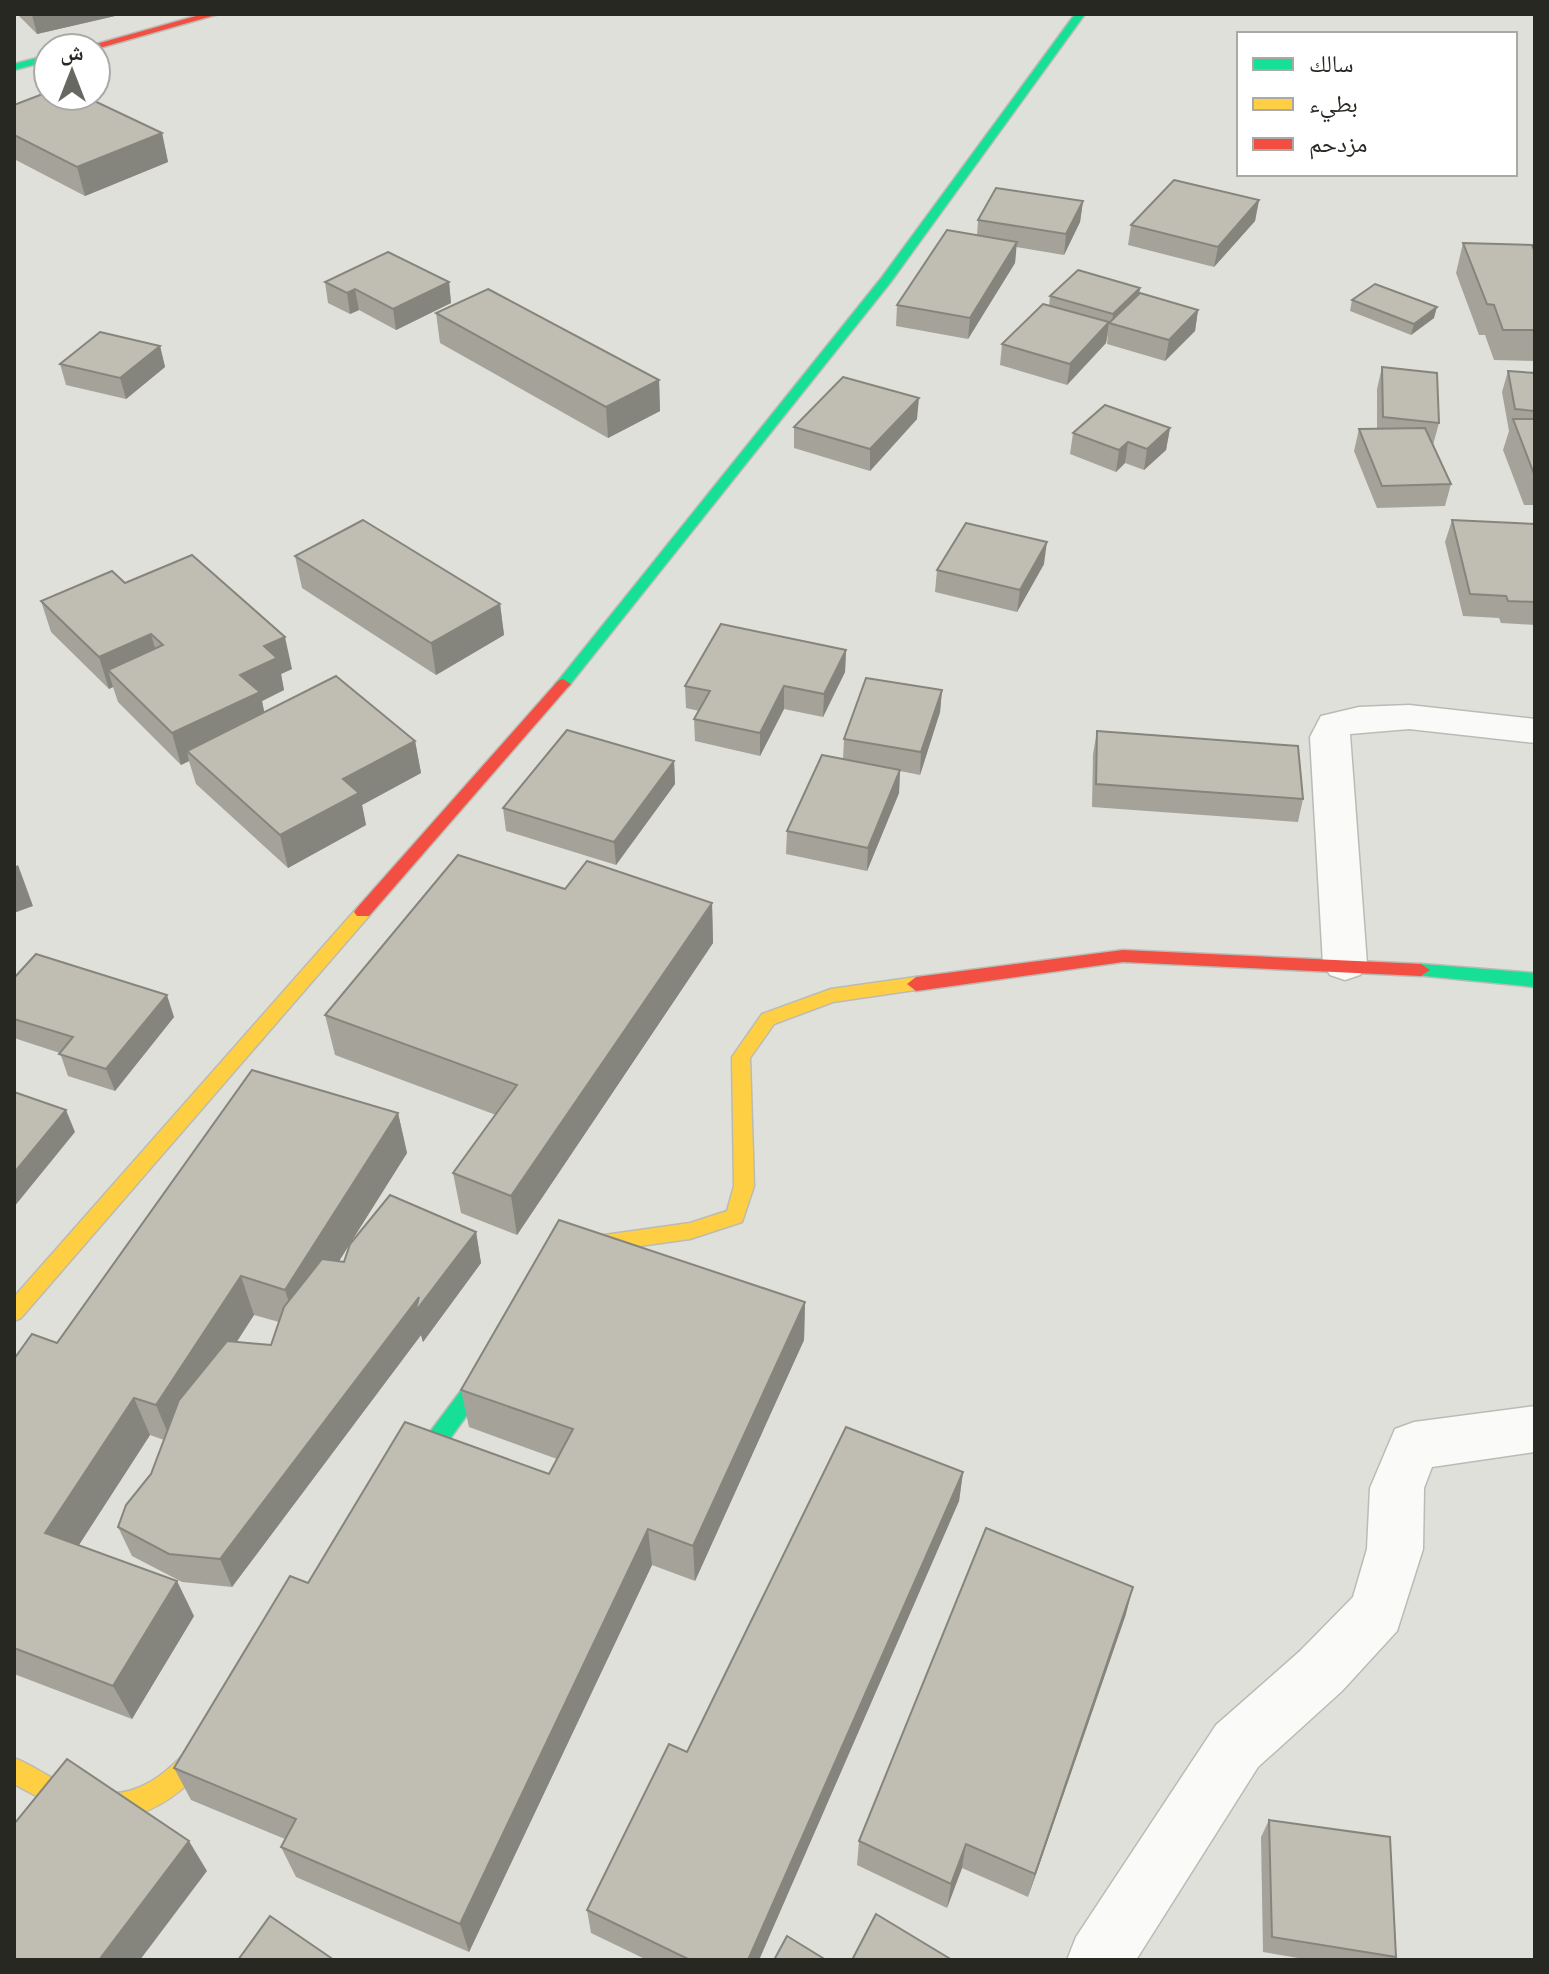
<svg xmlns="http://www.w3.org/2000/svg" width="1549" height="1974" font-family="'Space Grotesk','Noto Naskh Arabic',sans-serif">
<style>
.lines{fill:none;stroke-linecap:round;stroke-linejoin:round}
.street-casing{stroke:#bbbbb6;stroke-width:3}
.fast-casing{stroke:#bbbbb6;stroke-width:3}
.slow-casing{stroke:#bbbbb6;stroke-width:3}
.jam-casing{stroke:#bbbbb6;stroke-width:3}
.street{fill:#fafaf9;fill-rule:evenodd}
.fast{fill:#16e098;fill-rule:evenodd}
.slow{fill:#ffcf43;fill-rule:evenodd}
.jam{fill:#f24e42;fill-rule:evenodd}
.wall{fill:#a5a399;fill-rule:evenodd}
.shaded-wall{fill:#86857d}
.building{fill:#c0beb2;stroke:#86857d;stroke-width:2}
</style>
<rect width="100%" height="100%" fill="#e0e0da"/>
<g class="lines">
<g class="street-casing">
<g id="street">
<path d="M1409,705L1535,719V743L1409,729L1350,734L1367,964L1360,975L1345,980L1330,975L1323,964L1310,737L1321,716L1359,707Z"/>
<path d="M1535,1406V1452L1432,1467L1424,1488L1423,1549L1397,1631L1342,1691L1258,1767L1136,1960H1067L1076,1937L1216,1725L1300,1651L1353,1597L1367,1549L1370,1488L1395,1429L1414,1422Z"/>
</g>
</g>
<g class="fast-casing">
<g id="fast">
<path d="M1075,14H1085L890,283L568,687H558L555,684L558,681L882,277Z"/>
<path d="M48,55V61L14,70V64Z"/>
<path d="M1421,964L1535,973V987L1415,975L1412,970L1415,965Z"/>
<path d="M499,1346L506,1349L510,1355L506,1361L413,1490L405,1493L397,1490L394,1483L397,1476L492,1349Z"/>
</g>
</g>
<g class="slow-casing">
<g id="slow">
<path d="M363,906L372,912L369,916L21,1318L14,1321V1297L357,908Z"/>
<path d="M916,977L925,984L922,989L833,1002L774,1024L750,1058L754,1186L742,1222L690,1239L596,1252L573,1275L566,1277L559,1275L556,1269L583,1238L690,1223L727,1211L734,1186L732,1057L762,1014L831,989Z"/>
<path d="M218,1722L227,1726L230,1734C222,1752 205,1768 190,1782C130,1838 78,1820 14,1784V1758C35,1766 53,1781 75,1788C138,1809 172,1769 209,1726Z"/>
</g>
</g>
<g class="jam-casing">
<g id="jam">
<path d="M203,14H219L96,49L82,48Z"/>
<path d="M563,679L571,684L568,687L369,916H357L354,912L357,908L558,681Z"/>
<path d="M1123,950L1421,964L1430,970L1421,976L1123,962L916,991L907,984L916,977Z"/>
</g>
</g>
<use href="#street" class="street"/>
<use href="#fast" class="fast"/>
<use href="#slow" class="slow"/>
<use href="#jam" class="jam"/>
</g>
<g class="wall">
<path d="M17,14H114L115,16L37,34Z"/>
<path d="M14,105L162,133L168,162L85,196L14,159Z"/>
<path d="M1259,200L1255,221L1214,267L1128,245L1131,225Z"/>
<path d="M1083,201L1080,222L1064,255L1016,247L1015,263L968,339L896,326L897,305L977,235L978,220Z"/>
<path d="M1463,243L1535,252V361L1494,360L1485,335H1479L1456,273Z"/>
<path d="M325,282H449L451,303L396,330L359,310L350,314L328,303Z"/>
<path d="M1140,288L1139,293L1198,310L1195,331L1165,361L1107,344L1108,334L1106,343L1067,385L1000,365L1002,344L1049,306L1050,296Z"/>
<path d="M1352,300L1434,318L1411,335L1350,311Z"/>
<path d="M436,313L659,380L660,411L608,438L440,343Z"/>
<path d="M160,346L165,367L126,399L66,385L60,364Z"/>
<path d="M1382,367L1439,423L1433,445L1451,484L1445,506L1377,508L1354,451L1359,429H1377V389Z"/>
<path d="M1508,371L1535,373V505H1524L1503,450L1509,431L1502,392Z"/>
<path d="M917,419L870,471L794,448V427Z"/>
<path d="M1170,428L1166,450L1144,470L1125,463L1116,472L1070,454L1073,433Z"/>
<path d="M1452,520L1535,524V625L1501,623L1499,618L1463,616L1445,542Z"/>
<path d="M295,556L500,604L504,635L436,675L302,588Z"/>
<path d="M1044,564L1017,612L935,592L937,570Z"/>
<path d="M41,601L292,669L281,674L284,690L262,701L264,712L415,741L421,773L362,805L366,825L288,868L196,784L189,761L181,765L118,702L113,687L109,689L51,632Z"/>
<path d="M846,650L845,672L823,717L784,709L760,756L695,741L694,719L699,711L686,708L685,686Z"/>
<path d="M942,690L940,712L920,775L900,771L899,793L867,871L786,854L787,831L843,759L844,739Z"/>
<path d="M1097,731L1303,799L1298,822L1092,807L1093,754Z"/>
<path d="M674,761L675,784L616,865L506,831L503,808Z"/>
<path d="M565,889L712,903L713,943L517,1235L461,1213L453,1173L496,1115L335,1055L325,1015Z"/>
<path d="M14,978L174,1017L115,1091L68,1076L60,1053L14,1038Z"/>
<path d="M398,1113L407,1153L339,1261L344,1262L476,1232L481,1263L423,1342L421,1335L232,1587L182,1582L132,1556L118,1527L151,1474L164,1440L150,1435L79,1545L194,1616L132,1719L14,1674V1359L57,1343ZM254,1315L279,1322L271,1345L236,1342Z"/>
<path d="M805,1302L804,1340L695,1581L652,1565L469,1952L296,1877L281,1847L285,1839L191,1800L174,1768L549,1474L557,1459L469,1427L461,1390Z"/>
<path d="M963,1472L959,1501L759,1960H647L591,1933L587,1910L687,1752Z"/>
<path d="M1126,1614L1028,1897L962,1868L947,1908L857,1865L859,1841Z"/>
<path d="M1269,1820L1396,1957L1394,1960H1310L1263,1952L1261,1837Z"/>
</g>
<g class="shaded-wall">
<path d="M37,14H114L115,16L37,34L32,15Z"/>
<path d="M162,133L168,162L85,196L77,167Z"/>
<path d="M1259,200L1255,221L1214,267L1218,247Z"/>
<path d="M1083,201L1080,222L1064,255L1066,234Z"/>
<path d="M1017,242L1015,263L968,339L970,318Z"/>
<path d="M449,282L451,303L396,330L393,309Z"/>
<path d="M1140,288L1137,309L1112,323L1113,314Z"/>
<path d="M355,289L359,310L350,314L347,293Z"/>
<path d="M1437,307L1434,318L1411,335L1414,324Z"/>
<path d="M1198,310L1195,331L1165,361L1169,340Z"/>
<path d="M1109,322L1106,343L1067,385L1070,364Z"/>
<path d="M160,346L165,367L126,399L120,378Z"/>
<path d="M659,380L660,411L608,438L606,407Z"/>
<path d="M919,398L917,419L870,471V449Z"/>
<path d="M1170,428L1166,450L1144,470L1147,449Z"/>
<path d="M1128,442L1125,463L1116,472L1119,450Z"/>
<path d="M1047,542L1044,564L1017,612L1020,590Z"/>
<path d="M500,604L504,635L436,675L431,643Z"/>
<path d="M151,634L160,666L108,670L113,687L109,689L99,657Z"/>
<path d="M285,637L292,669L281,674L284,690L262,701L267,725L187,751L189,761L181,765L172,733L240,675L264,646Z"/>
<path d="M846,650L845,672L823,717L824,694Z"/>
<path d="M784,686V709L760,756V733Z"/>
<path d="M942,690L940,712L920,775L921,752Z"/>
<path d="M415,741L421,773L362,805L366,825L288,868L280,835L343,779Z"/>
<path d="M674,761L675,784L616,865L614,842Z"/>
<path d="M900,770L899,793L867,871L868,848Z"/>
<path d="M18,865L33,906L14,913V867Z"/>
<path d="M712,903L713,943L517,1235L511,1196Z"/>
<path d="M167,995L174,1017L115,1091L106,1069Z"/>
<path d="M66,1110L75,1132L14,1207V1173Z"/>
<path d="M398,1113L407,1153L297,1328L285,1290Z"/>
<path d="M476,1232L481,1263L423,1342L421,1335L232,1587L220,1559L419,1297Z"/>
<path d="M241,1276L254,1315L172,1443L156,1405Z"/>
<path d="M805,1302L804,1340L695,1581L693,1546Z"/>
<path d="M134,1398L150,1435L64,1568L45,1533Z"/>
<path d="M963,1472L959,1501L759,1960H748Z"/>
<path d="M648,1529L652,1565L469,1952L460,1924Z"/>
<path d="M177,1581L194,1616L132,1719L113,1686Z"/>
<path d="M1133,1587L1126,1614L1028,1897L1035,1874Z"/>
<path d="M189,1841L207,1871L140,1960H99Z"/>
<path d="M966,1844L962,1868L947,1908L951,1884Z"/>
</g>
<g class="building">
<path d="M48,92V96H84L162,133L77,167L14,135V105Z"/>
<path d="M1174,180L1259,200L1218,247L1131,225Z"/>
<path d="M996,188L1083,201L1066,234L978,220Z"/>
<path d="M947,230L1017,242L970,318L897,305Z"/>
<path d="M1463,243L1532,245L1535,252V330H1503L1494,305L1487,304Z"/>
<path d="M388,252L449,282L393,309L355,289L347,293L325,282Z"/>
<path d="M1078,270L1140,288L1113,314L1050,296Z"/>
<path d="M1375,284L1437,307L1414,324L1352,300Z"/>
<path d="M488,289L659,380L606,407L436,313Z"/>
<path d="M1140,293L1198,310L1169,340L1109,323Z"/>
<path d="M1043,304L1109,322L1070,364L1002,344Z"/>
<path d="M100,332L160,346L120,378L60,364Z"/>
<path d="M1382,367L1437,373L1439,423L1383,417Z"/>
<path d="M1508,371L1535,373V411L1515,409Z"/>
<path d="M843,377L919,398L870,449L794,427Z"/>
<path d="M1105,405L1170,428L1147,449L1128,442L1119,450L1073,433Z"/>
<path d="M1513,419H1535V474H1534Z"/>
<path d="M1425,428L1451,484L1382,486L1359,429Z"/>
<path d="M363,520L500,604L431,643L295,556Z"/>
<path d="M1452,520L1535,524V602L1508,601L1506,596L1470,594Z"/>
<path d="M966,523L1047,542L1020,590L937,570Z"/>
<path d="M192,555L285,637L264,646L277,658L240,675L260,692L172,733L108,670L163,645L151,634L99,657L41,601L112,571L125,583Z"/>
<path d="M721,624L846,650L824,694L784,686L760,733L694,719L710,691L685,686Z"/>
<path d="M336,676L415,741L343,779L359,793L280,835L187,751Z"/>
<path d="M866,678L942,690L921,752L844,739Z"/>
<path d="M567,730L674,761L614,842L503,808Z"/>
<path d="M1097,731L1298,746L1303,799L1096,784Z"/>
<path d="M822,755L900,770L868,848L787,831Z"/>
<path d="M458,855L565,889L587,861L712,903L511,1196L453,1173L517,1085L325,1015Z"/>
<path d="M36,954L167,995L106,1069L59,1054L73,1037L14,1019V978Z"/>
<path d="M252,1070L398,1113L285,1290L241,1276L156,1405L134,1398L45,1533L177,1581L113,1686L14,1648V1359L32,1334L57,1343Z"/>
<path d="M14,1092L66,1110L14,1173Z"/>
<path d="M390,1195L476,1232L415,1312L419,1297L220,1559L169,1554L118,1527L126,1505L151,1474L179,1400L227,1341L271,1345L284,1307L322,1259L344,1262L350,1244Z"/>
<path d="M559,1220L805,1302L693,1546L648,1529L460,1924L281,1847L296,1819L174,1768L290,1576L308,1583L405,1422L549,1474L573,1429L461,1390Z"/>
<path d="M846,1427L963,1472L748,1960H690L587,1910L669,1744L687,1752Z"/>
<path d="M986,1528L1133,1587L1035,1874L966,1844L951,1884L859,1841Z"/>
<path d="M67,1759L189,1841L99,1960H14V1824Z"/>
<path d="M1269,1820L1390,1837L1396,1957L1272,1937Z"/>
<path d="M876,1914L952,1960H852Z"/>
<path d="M270,1916L334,1960H238Z"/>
<path d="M787,1936L826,1960H774Z"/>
</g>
<rect width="1549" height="1974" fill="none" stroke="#282823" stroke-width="32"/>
<rect x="1237" y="32" width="280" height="144" fill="#ffffff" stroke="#a9a9a7" stroke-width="2"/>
<rect x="1253" y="58" width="40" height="12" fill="#16e098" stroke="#a9a9a7" stroke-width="2"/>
<text x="1309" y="72" font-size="24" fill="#282823">سالك</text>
<rect x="1253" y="98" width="40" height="12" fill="#ffcf43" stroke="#a9a9a7" stroke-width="2"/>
<text x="1309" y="112" font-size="24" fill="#282823">بطيء</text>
<rect x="1253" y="138" width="40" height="12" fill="#f24e42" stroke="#a9a9a7" stroke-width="2"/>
<text x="1309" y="152" font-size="24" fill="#282823">مزدحم</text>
<g transform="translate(72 72)"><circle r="38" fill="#ffffff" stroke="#a9a9a7" stroke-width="2"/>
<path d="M0-6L14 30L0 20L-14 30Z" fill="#686863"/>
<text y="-12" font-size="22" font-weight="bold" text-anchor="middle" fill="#282823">ش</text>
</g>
</svg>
